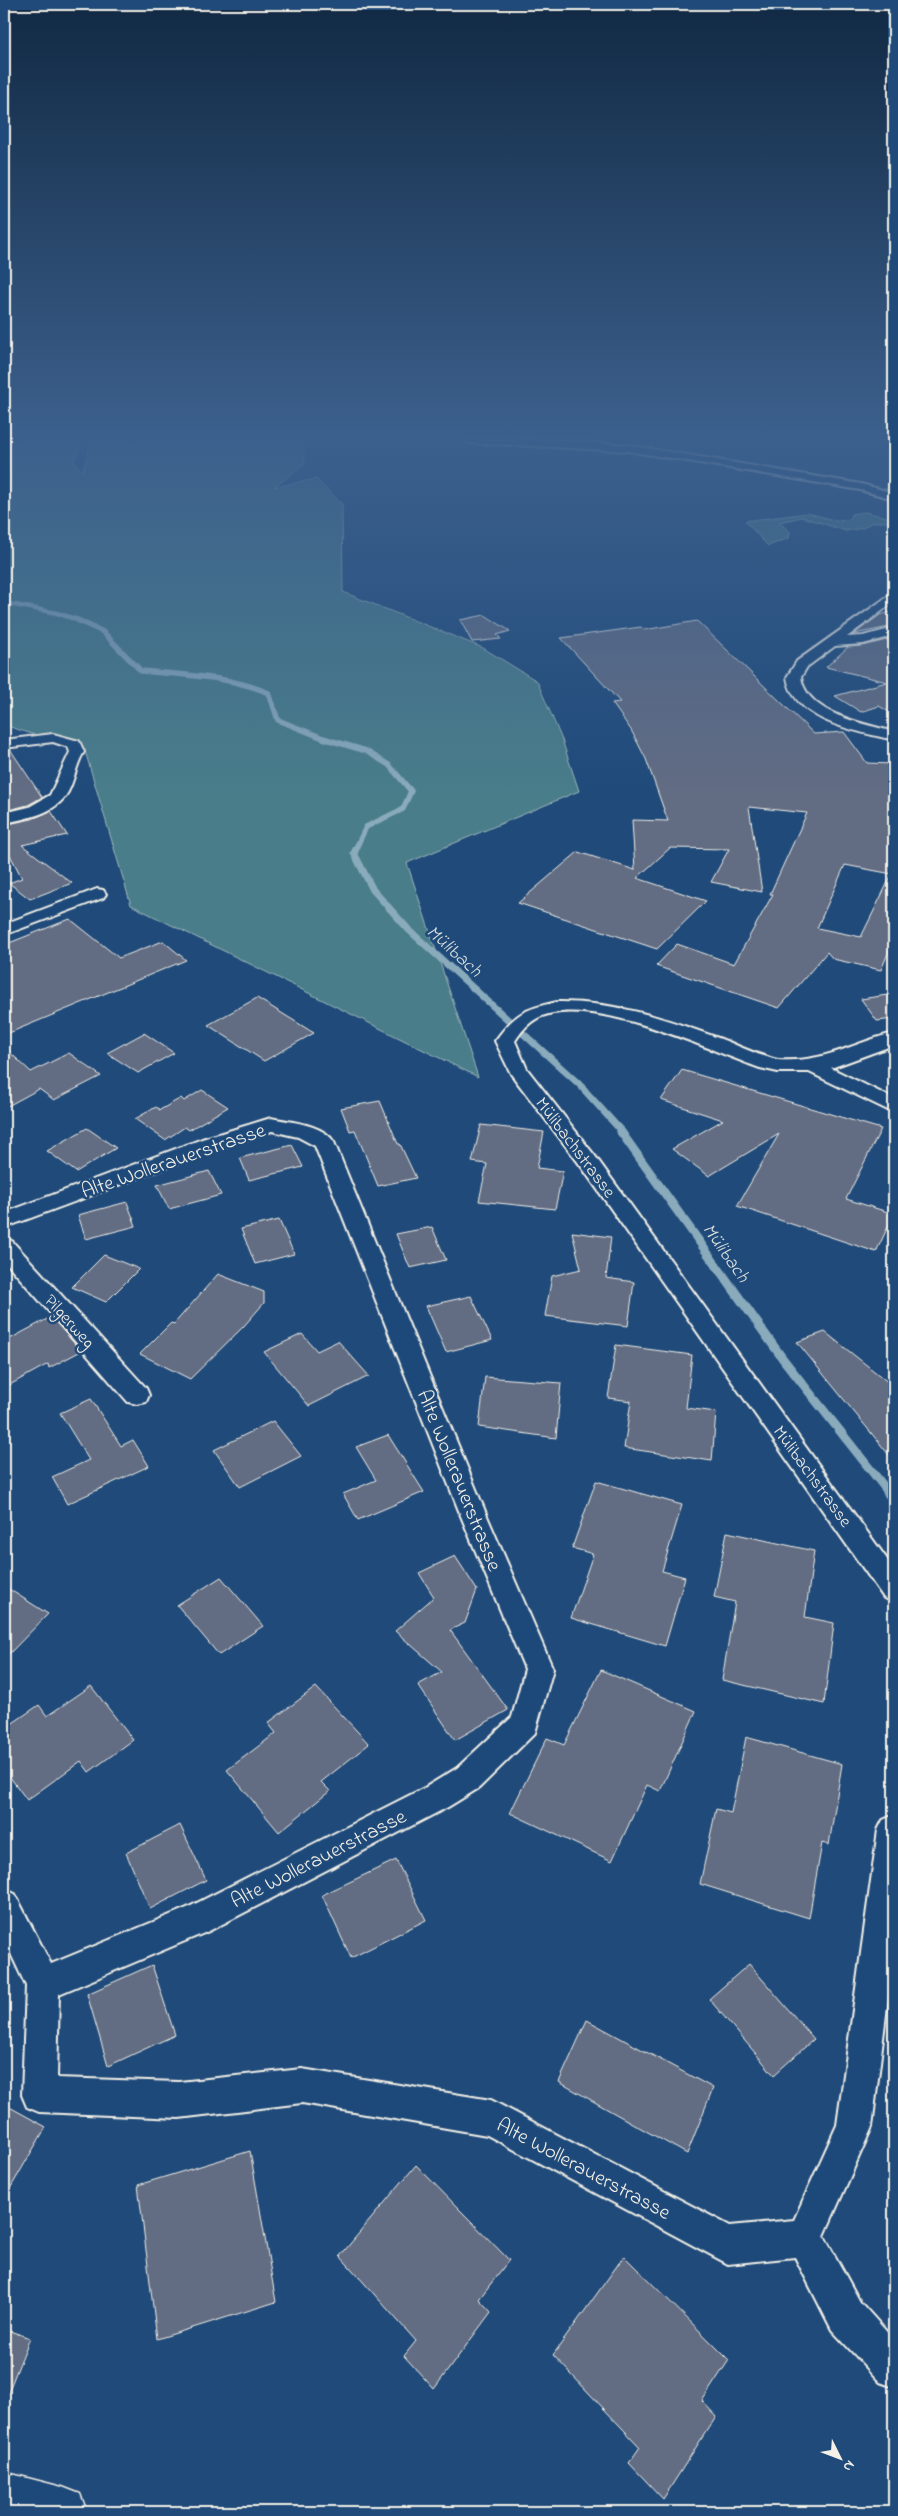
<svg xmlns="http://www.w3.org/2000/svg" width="898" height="2516" font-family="'Indie Flower',sans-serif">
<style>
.green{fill:#4a7d8a;stroke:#9fb7b9}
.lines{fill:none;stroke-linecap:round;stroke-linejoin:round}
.stream-far4{stroke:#8aabbc;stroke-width:4.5}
.stream-far3{stroke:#8aabbc;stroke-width:5.5}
.stream-far2{stroke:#8aabbc;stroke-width:7}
.stream-far1{stroke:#8aabbc;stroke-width:9}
.stream{stroke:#8aabbc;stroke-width:11}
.building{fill:#626c83;stroke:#f4f1e8;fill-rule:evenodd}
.minor-casing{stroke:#f4f1e8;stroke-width:4}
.secondary-casing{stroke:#f4f1e8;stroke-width:3}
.minor{fill:#1f4a7a;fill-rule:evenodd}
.secondary{fill:#1f4a7a;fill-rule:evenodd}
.labels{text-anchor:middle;stroke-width:5;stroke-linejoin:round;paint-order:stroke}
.street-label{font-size:18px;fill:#f4f1e8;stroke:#1f4a7a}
.water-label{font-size:19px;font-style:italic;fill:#dadfdd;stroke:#1f4a7a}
.near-street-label{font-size:21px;fill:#f4f1e8;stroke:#1f4a7a}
</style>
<rect width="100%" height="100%" fill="#1f4a7a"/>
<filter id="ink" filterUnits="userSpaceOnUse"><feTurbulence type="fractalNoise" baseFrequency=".02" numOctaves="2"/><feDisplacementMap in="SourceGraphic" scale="10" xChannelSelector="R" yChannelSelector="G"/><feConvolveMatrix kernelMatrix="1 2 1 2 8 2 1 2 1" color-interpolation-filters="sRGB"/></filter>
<g filter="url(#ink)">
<g class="green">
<path d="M4,440H83L74,460L82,472L92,440H303L305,464L274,487L316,479L342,504L343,592L483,648L537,681L562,740L579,791L407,863L478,1077L131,905L85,751L4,725Z"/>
<path d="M865,512L891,518L894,522H872L863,528L846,531L802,517L779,522L790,532L789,538L768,546L745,521L808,513L838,521L850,519L851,514Z"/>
</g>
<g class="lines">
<path class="stream-far4" d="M4,603L57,613L81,621"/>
<path class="stream-far3" d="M77,620L103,632L141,671C185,675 228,676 269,693L278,720L323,738L366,751L389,765L411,791L403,809L366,827L356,848"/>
<path class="stream-far2" d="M357,847L354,853L373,890L409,930L579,1084L623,1133"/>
<path class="stream-far1" d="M621,1132L783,1359L889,1493"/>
<path class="stream" d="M888,1492L894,1499"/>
</g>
<g class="building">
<path d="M894,611V626L854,634L880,615Z"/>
<path d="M485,615L510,631L497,635L501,639L472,642L460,620Z"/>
<path d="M697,621L814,734L844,732L867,763L894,764V939L881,970L833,959L827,952L779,1008L656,966L677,944L734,964L773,894H770L807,813L749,807L762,892L711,882L729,849L670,848L637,878L706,901L657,949L518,903L578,852L635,870L632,820L668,821L646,759L631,730L612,703L620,702L561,638L641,627L644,630ZM845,865L892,874L861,937L817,928Z"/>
<path d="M894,638V715L879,706L861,712L835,696L887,682L826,667L848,647L863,646Z"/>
<path d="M10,749L42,797L28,805L4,811V750Z"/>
<path d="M51,811L67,835L22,845L72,883L30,899L9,883L22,878L7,849H4V825L32,819Z"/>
<path d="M70,919L119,958L163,941L186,960L4,1035V945Z"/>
<path d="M894,994V1019L877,1021L861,999Z"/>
<path d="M257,998L314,1033L264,1061L208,1025Z"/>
<path d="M144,1033L174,1053L138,1073L107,1053Z"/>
<path d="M4,1047L31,1072L69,1053L101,1076L54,1100L39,1089L4,1108Z"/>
<path d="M682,1070L881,1129L846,1199L894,1214L876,1252L737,1206L779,1134L709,1176L672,1149L723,1120L661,1100Z"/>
<path d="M202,1090L228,1107L189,1130L185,1127L165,1140L135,1119L156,1107L160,1110L181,1098L184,1101Z"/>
<path d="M380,1101L398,1144H400L416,1178L378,1186L355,1130L350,1131L341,1108Z"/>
<path d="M481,1125L544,1132L537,1168L563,1171L555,1209L479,1201L487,1164L472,1162Z"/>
<path d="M87,1128L116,1148L76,1172L47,1151Z"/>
<path d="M292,1145L303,1167L249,1180L240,1158Z"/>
<path d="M209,1171L221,1195L169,1209L157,1185Z"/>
<path d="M127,1202L136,1226L86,1239L78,1215Z"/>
<path d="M279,1220L294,1254L255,1264L241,1229Z"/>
<path d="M432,1227L446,1260L410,1268L396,1234Z"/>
<path d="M572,1232L611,1237L606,1278L634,1282L628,1326L545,1316L552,1276L581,1269Z"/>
<path d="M104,1255L139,1269L106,1302L72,1287Z"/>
<path d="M218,1274L264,1292V1303L243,1327L190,1379L140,1354L171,1323L174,1324Z"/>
<path d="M471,1296L492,1340L446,1352L426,1306Z"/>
<path d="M51,1317L81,1351L49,1368L48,1364L4,1388V1342Z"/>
<path d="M825,1332L894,1387V1461L797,1342Z"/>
<path d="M302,1334L317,1351L338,1341L369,1376L309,1406L264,1352Z"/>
<path d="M616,1345L692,1355L686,1408L716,1412L712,1461L624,1448L631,1401L608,1398Z"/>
<path d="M485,1377L561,1383L556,1438L479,1427Z"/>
<path d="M91,1399L121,1446L133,1440L149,1466L67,1504L52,1477L89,1460L60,1413Z"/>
<path d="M273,1421L301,1456L240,1487L214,1450Z"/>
<path d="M388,1435L424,1492L358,1520L343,1494L376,1480L356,1447Z"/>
<path d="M596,1481L682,1505L662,1571L685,1577L665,1646L571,1618L593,1554L572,1548Z"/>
<path d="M727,1532L814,1551L805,1617L834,1623L824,1704L722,1680L735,1602L714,1597Z"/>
<path d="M455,1556L477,1590L465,1623L450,1630L508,1710L455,1740L418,1685L442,1672L395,1631L434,1597L419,1573Z"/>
<path d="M221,1577L263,1626L219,1655L177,1605Z"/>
<path d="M4,1586L48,1614L4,1659Z"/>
<path d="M601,1670L696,1711L660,1791L647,1785L612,1861L510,1813L547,1738L564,1745Z"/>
<path d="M91,1686L133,1740L89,1772L81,1761L27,1800L4,1769V1729L39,1705L47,1716Z"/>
<path d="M316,1687L369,1744L321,1782L330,1791L279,1832L227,1770L276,1733L268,1723Z"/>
<path d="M746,1737L842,1764L829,1845L822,1843L809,1918L700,1884L716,1809L731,1813Z"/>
<path d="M180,1825L206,1880L150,1909L126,1853Z"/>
<path d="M396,1860L426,1920L351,1958L322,1895Z"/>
<path d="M749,1964L814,2039L774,2075L709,1999Z"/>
<path d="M152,1965L175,2035L108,2066L87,1994Z"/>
<path d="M587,2020L713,2088L687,2154L559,2082Z"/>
<path d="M4,2104L46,2127L4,2199Z"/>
<path d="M250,2151L276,2302L157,2339L138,2185Z"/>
<path d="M416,2165L509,2260L479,2299L491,2312L434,2389L404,2356L416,2341L340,2256Z"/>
<path d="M624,2256L729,2360L702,2401L716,2416L663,2499L629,2463L640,2447L553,2355Z"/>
<path d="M4,2329L30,2338L5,2400H4Z"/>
</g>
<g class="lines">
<g class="minor-casing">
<g id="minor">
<path d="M465,440H558L628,445L861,484L894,493V499L860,490L628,451L470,443Z"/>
<path d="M894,592V602L847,637L863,636L894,628V636L863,644L835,646L807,667L801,677C807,715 863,723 894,732V740C857,731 794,722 787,677L797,661Z"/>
<path d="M53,734L79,741L84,752C76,764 75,779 68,792C56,814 27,818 4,823V813L29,807L50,795L70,752L68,747L53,742L4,748V740Z"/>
<path d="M97,889L103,890L106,894L103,898L4,935V924Z"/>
<path d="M557,1002C615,1001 667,1019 721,1039C739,1046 759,1056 778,1060C826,1063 851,1043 894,1033V1045L831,1068L894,1099V1113L809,1072H778L760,1068C708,1050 587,991 536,1019C527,1024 520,1033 515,1041L527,1069L595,1156L894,1569V1602L884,1598L581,1166L511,1074L495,1041C515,1013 525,1009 557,1002Z"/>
<path d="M271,1118C290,1122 323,1124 334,1142L487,1516L553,1669L535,1733L479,1788L448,1807L209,1931L59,1994L57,2078L179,2082L302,2069L491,2100L730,2226L794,2220L837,2125L878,1830L883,1820L894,1815V1950L872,2127L824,2236L860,2302L894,2340V2387L880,2382L832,2330L795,2257L728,2264L487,2135L302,2103L179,2118L39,2112L27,2107L22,2095L26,1986L4,1939V1889L15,1894L51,1964L187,1908L426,1787L457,1768L512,1717L525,1669L461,1516L315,1146L298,1137L272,1131L216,1149L4,1228V1213L202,1139Z"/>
<path d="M4,1238L12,1241L146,1388L149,1395L146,1402L137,1404L128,1402L4,1260Z"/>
</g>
</g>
<g class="secondary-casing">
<path id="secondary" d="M4,2472L62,2487L80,2494L87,2512H4Z"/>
</g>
<use href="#minor" class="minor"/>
<use href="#secondary" class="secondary"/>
</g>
</g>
<linearGradient id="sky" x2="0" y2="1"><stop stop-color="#112943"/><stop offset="0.55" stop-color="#3c608d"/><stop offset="1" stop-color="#3c608d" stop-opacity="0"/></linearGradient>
<rect width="898" height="793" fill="url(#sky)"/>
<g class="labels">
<g class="street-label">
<text transform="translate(576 1147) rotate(53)" y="6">Mülibachstrasse</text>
<text transform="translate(70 1321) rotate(48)" y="6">Pilgerweg</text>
<text transform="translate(813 1476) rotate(54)" y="6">Mülibachstrasse</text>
</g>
<g class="water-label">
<text transform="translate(455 950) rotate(42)" y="7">Mülibach</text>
<text transform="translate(727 1252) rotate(55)" y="7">Mülibach</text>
</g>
<g class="near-street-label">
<text transform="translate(173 1160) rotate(-19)" y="7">Alte Wollerauerstrasse</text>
<text transform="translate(460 1480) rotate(68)" y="7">Alte Wollerauerstrasse</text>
<text transform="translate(318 1858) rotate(-27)" y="7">Alte Wollerauerstrasse</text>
<text transform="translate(584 2168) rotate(28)" y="7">Alte Wollerauerstrasse</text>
</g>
</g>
<rect width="898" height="2516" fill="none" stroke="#1f4a7a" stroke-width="20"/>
<rect x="10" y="10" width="878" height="2496" fill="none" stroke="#f4f1e8" stroke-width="2" filter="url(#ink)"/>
<g transform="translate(840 2458) rotate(132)" stroke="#1f4a7a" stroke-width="4" paint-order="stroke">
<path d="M0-4L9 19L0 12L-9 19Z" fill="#f4f1e8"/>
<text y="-8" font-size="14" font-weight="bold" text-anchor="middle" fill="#f4f1e8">N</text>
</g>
</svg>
